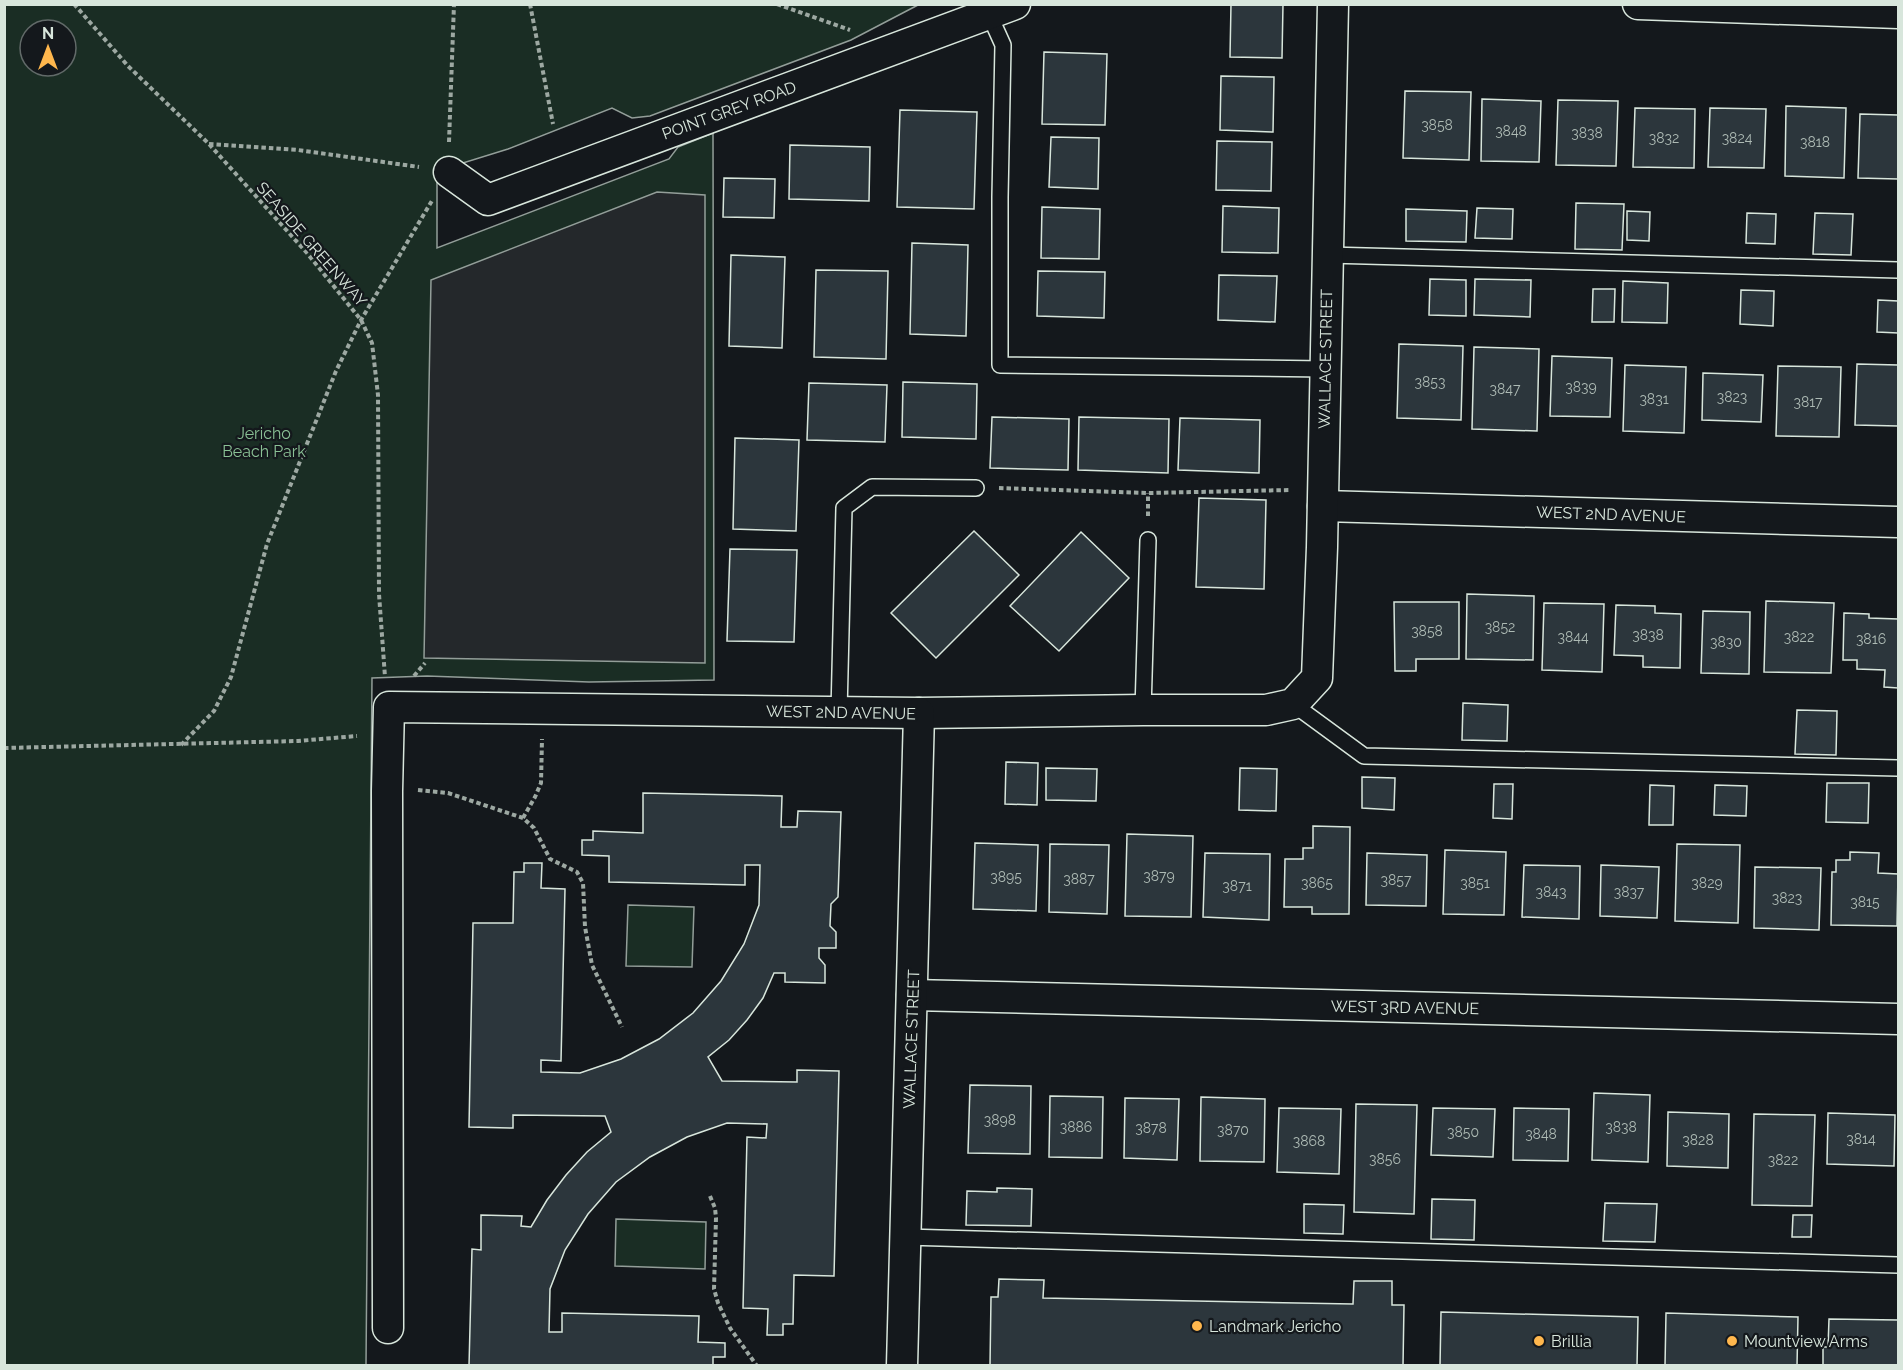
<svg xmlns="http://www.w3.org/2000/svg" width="1903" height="1370" font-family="Raleway,sans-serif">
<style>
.green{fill:#1a2d24;stroke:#939e99;stroke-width:1.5;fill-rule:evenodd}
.parking{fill:#24282b;stroke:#939e99;stroke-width:1.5}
.building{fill:#2c363c;stroke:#d8e6dc;stroke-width:1.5}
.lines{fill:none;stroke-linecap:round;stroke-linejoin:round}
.service-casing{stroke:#d8e6dc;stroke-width:18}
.minor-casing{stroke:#d8e6dc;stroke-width:33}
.path{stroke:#9da8a2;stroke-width:4;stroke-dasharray:4.5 3;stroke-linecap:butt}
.service{stroke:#14181c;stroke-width:15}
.minor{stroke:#14181c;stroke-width:30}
.poi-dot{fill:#ffb74d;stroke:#14181c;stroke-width:2}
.labels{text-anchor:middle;stroke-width:4.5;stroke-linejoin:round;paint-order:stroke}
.number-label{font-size:14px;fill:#adbab4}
.street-label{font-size:16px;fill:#d8e6dc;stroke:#14181c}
.park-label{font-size:16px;fill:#8ac095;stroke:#14181c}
.poi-label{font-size:16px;fill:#d8e6dc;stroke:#14181c;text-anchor:start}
</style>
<rect width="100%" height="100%" fill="#14181c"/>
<g class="green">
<path d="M5,5H918L851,40L650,116L632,118L612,108L508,149L437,171V248L669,159L678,147L713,133L714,680L589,682L427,676L372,678L366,1365L5,1366ZM30,30H66V66H30Z"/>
<path d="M628,905L694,907L692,967L626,966Z"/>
<path d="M616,1219L706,1222L705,1269L615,1266Z"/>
</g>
<path class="parking" d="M657,192L705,195V663L424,658L431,280Z"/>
<g class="building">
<path d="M1231,4H1283L1282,58L1230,57Z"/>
<path d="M1044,52L1107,54L1105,125L1042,124Z"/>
<path d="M1221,76L1274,77L1273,132L1220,130Z"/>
<path d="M1405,91L1471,92L1469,160L1403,158Z"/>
<path d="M1482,99L1541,101L1539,162L1481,161Z"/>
<path d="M1558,100L1618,101L1616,166L1556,165Z"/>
<path d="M1786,106L1846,108L1844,178L1785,176Z"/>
<path d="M1635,108L1695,109L1694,168L1633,167Z"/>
<path d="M1710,108L1766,109L1764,168L1708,167Z"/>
<path d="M900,110L977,112L974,209L897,207Z"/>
<path d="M1860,114L1898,115V179L1858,178Z"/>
<path d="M1051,137L1099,138L1098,189L1049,187Z"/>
<path d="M1217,141L1272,142L1271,191L1216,190Z"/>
<path d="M790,145L870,147L869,201L789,199Z"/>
<path d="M724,178L775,179L774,218L723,217Z"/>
<path d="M1576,203L1624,204L1622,250L1575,249Z"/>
<path d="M1223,206L1279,208L1278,253L1222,252Z"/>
<path d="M1042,207L1100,209L1099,259L1041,258Z"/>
<path d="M1477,208L1513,209L1512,239L1475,238Z"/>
<path d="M1406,209L1467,211L1466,242L1406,241Z"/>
<path d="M1627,211L1650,212L1649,241L1627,240Z"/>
<path d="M1747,213L1776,214L1775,244L1746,243Z"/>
<path d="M1815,213L1853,214L1851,255L1813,254Z"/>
<path d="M912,243L968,245L966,336L910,334Z"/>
<path d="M731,255L785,257L782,348L729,346Z"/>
<path d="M816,270L888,271L886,359L814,357Z"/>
<path d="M1038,271L1105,272L1104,318L1037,316Z"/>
<path d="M1219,275L1277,276L1275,322L1218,320Z"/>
<path d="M1430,279L1466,280V316L1429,315Z"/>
<path d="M1475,279L1531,280L1530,317L1474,315Z"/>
<path d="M1623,281L1668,283L1667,323L1622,322Z"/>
<path d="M1593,289H1615L1614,322H1592Z"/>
<path d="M1741,290L1774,291L1773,326L1740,324Z"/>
<path d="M1878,300L1898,301V333L1877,332Z"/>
<path d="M1399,344L1463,346L1461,420L1397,418Z"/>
<path d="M1474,347L1539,349L1537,431L1472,429Z"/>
<path d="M1552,356L1612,358L1610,417L1550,416Z"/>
<path d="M1857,364L1898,365V426L1855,425Z"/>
<path d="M1625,365L1686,367L1684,433L1623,431Z"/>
<path d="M1778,366L1841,367L1839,437L1776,436Z"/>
<path d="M1703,373L1763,375L1761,422L1702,420Z"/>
<path d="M903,382L977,384L976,439L902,437Z"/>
<path d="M809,383L887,385L885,442L807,440Z"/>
<path d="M992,417L1069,419L1068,470L990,468Z"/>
<path d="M1079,417L1169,419L1168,473L1078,470Z"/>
<path d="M1180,418L1260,420L1259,473L1178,470Z"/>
<path d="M735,438L799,440L796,531L733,529Z"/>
<path d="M1199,498L1266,500L1264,589L1196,587Z"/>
<path d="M974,531L1019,575L936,658L891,613Z"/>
<path d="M1081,532L1129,578L1059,651L1010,606Z"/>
<path d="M730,549L797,550L794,642L727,641Z"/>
<path d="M1467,594L1534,596L1533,660L1466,659Z"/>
<path d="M1766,601L1834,603L1831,673L1764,672Z"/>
<path d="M1394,602H1459V659H1416V671H1395Z"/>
<path d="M1544,603L1604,604L1602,672L1542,670Z"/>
<path d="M1616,605L1655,606V613L1681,614L1680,668L1643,667V656L1614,655Z"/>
<path d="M1703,611L1750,612L1749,674L1701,673Z"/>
<path d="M1844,613L1869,614V618L1898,619V688L1884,687L1885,670L1857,669V660H1843Z"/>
<path d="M1463,703L1508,705L1507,741L1462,740Z"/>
<path d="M1797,710L1837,711L1836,755L1795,754Z"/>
<path d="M1006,762L1038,763L1037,805L1005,804Z"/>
<path d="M1046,768L1097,769L1096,801L1046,800Z"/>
<path d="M1240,768L1277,769L1276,811L1239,810Z"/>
<path d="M1362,777L1395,778L1394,810L1362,808Z"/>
<path d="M1827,783H1869L1868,823L1826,822Z"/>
<path d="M1494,784H1513L1512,819L1493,818Z"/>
<path d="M1650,785L1674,786L1673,825H1649Z"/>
<path d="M1715,785L1747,786L1746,816L1714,815Z"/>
<path d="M643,793L782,796L781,827H797L798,811L841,812L838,897L831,904L830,926L836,932V948H819V958L825,965V983L785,982V973H774L763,998L747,1020L729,1040L708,1057L722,1081L797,1082V1070L839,1071L834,1276L794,1275L793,1324H783V1335H767L768,1309L743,1308L747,1137L766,1138L767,1124L727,1123L687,1137L650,1157L616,1182L588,1214L565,1250L550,1289L549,1332H562V1313L699,1316L698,1342L725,1343V1357H713V1366H469L472,1249L481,1250V1215L522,1216L521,1226L531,1227L547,1200L566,1175L587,1152L611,1132L605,1116L513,1115V1128L469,1127L473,923H513L514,872H524V863H542L541,888L565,889L561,1061L541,1060V1072L580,1073L621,1059L659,1039L693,1013L721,981L744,944L759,905L760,865H745V885L609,882V856L582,855V840H593V831L643,833Z"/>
<path d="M1313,826L1350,827L1349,914H1312V907H1284L1285,859H1303V848H1313Z"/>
<path d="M1127,834L1193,836L1191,917L1125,916Z"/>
<path d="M975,843L1038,845L1036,911L973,909Z"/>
<path d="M1050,844L1109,845L1107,914L1049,912Z"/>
<path d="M1677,844L1740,845L1738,923L1675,921Z"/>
<path d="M1445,850L1506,852L1504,915L1443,914Z"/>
<path d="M1850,852L1879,853L1878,873L1898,874L1897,926L1831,925L1832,872H1836V860H1850Z"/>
<path d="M1205,853L1270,854L1269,920L1203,917Z"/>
<path d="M1367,853L1427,855L1426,906L1366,905Z"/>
<path d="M1524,865L1580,866L1579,919L1522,917Z"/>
<path d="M1601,865L1659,867L1657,918L1600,916Z"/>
<path d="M1755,867L1821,868L1819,930L1754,928Z"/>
<path d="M970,1085L1031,1086L1030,1154L968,1153Z"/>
<path d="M1594,1093L1650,1095L1648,1162L1592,1160Z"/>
<path d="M1050,1096L1103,1097L1102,1158L1049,1157Z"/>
<path d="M1201,1097L1265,1099L1264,1162L1200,1161Z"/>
<path d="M1125,1098L1179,1099L1177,1160L1124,1158Z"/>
<path d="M1356,1104L1417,1105L1414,1214L1354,1212Z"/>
<path d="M1279,1108L1341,1109L1339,1174L1277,1172Z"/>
<path d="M1433,1108L1495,1109L1493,1157L1431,1155Z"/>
<path d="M1514,1108L1569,1109L1568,1161L1513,1160Z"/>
<path d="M1668,1112L1729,1114L1728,1168L1667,1166Z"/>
<path d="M1828,1113L1895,1115L1894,1166L1827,1164Z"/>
<path d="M1754,1114L1815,1115L1812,1206L1752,1205Z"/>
<path d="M997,1188L1032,1189L1031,1226L966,1225L967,1191L997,1192Z"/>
<path d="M1432,1199L1475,1200L1474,1240L1431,1239Z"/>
<path d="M1605,1203L1657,1204L1655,1242L1603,1241Z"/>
<path d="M1304,1204L1344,1205L1343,1234L1304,1233Z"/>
<path d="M1793,1215H1812L1811,1237H1792Z"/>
<path d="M999,1279L1044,1280L1043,1298L1353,1304L1354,1281H1392V1305H1404L1403,1366H990L991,1297H998Z"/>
<path d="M1441,1312L1638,1317L1637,1366H1440Z"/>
<path d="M1666,1313L1798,1317L1797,1366H1665Z"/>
<path d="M1829,1319L1898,1320V1366H1823V1347H1828Z"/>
</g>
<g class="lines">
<g class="service-casing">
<g id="service">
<path d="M989,14L1003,45L1000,197V365L1325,369"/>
<path d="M1328,255L1898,270"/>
<path d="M1293,704L1364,756L1898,768"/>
<path d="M1143,710L1148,540"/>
<path d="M839,712L844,508L872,487L976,488"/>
<path d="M906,1237L1898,1265"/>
</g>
</g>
<g class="minor-casing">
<g id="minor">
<path d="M1638,4L1898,13"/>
<path d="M449,172L488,200L1015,4"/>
<path d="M1323,506L1898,522"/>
<path d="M912,995L1898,1019"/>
<path d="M388,1328L387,791L389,707L919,713L1143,710H1266L1293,704L1317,678L1322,547L1333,4"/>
<path d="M902,1366L919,713"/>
</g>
</g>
<g class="path">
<path d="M74,4L128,66L209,144L307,253L361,320L372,343L378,395L379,594L385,677"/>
<path d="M530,4L553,124"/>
<path d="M777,4L850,30"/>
<path d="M449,142L454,4"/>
<path d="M209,144L298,150L419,167"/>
<path d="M999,488L1148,493L1291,490"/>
<path d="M1148,516V493"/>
<path d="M414,676L425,663"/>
<path d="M181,745L214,711L231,677L267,544L336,371L361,320L433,199"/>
<path d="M4,748L298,741L357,736"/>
<path d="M418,790L448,793L523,818L534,828L550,859L577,872L583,883L585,927L592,965L622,1027"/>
<path d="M523,818L535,797L541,783L542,739"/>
<path d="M710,1196L715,1208L716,1218L714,1289L718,1303L730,1328L757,1366"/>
</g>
<use href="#service" class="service"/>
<use href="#minor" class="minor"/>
</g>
<g class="poi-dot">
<circle cx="1197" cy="1326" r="6"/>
<circle cx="1539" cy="1341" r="6"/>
<circle cx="1732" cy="1341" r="6"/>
</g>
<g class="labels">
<g class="number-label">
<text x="1437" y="130">3858</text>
<text x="1511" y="136">3848</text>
<text x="1587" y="138">3838</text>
<text x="1664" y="143">3832</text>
<text x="1737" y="143">3824</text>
<text x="1815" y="147">3818</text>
<text x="1430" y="387">3853</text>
<text x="1581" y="392">3839</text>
<text x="1505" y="394">3847</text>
<text x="1732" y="402">3823</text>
<text x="1654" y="404">3831</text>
<text x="1808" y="407">3817</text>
<text x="1500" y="632">3852</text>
<text x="1427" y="636">3858</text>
<text x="1648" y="640">3838</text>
<text x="1573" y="642">3844</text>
<text x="1799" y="642">3822</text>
<text x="1871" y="644">3816</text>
<text x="1726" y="647">3830</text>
<text x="1159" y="881">3879</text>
<text x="1006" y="882">3895</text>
<text x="1079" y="884">3887</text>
<text x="1396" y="885">3857</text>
<text x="1317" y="888">3865</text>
<text x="1475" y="888">3851</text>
<text x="1707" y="888">3829</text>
<text x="1237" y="891">3871</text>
<text x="1551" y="897">3843</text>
<text x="1629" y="897">3837</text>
<text x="1787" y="903">3823</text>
<text x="1865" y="907">3815</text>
<text x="1000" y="1125">3898</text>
<text x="1076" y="1132">3886</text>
<text x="1621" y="1132">3838</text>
<text x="1151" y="1133">3878</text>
<text x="1233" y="1135">3870</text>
<text x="1463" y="1137">3850</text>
<text x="1541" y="1139">3848</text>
<text x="1861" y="1144">3814</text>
<text x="1698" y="1145">3828</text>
<text x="1309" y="1146">3868</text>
<text x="1385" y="1164">3856</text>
<text x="1783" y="1165">3822</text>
</g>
<g class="street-label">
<text transform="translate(729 110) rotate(-20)" y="6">POINT GREY ROAD</text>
<text transform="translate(312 244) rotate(49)" y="6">SEASIDE GREENWAY</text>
<text transform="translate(1325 359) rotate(-89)" y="6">WALLACE STREET</text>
<text transform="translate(1611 514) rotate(2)" y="6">WEST 2ND AVENUE</text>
<text transform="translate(841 712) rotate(1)" y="6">WEST 2ND AVENUE</text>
<text transform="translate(1405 1007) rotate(1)" y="6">WEST 3RD AVENUE</text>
<text transform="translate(911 1039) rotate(-88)" y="6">WALLACE STREET</text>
</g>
<g class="park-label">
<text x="264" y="439">Jericho<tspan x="264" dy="18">Beach Park</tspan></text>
</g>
<g class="poi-label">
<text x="1209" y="1332">Landmark Jericho</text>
<text x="1551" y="1347">Brillia</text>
<text x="1744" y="1347">Mountview Arms</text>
</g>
</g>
<rect width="1903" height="1370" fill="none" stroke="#d8e6dc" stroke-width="12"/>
<g transform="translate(48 48)"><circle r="28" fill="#14181c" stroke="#626a69" stroke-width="1.5"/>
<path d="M0-4.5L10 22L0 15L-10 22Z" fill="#ffb74d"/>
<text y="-9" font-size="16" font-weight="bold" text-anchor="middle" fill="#d8e6dc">N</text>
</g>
</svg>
